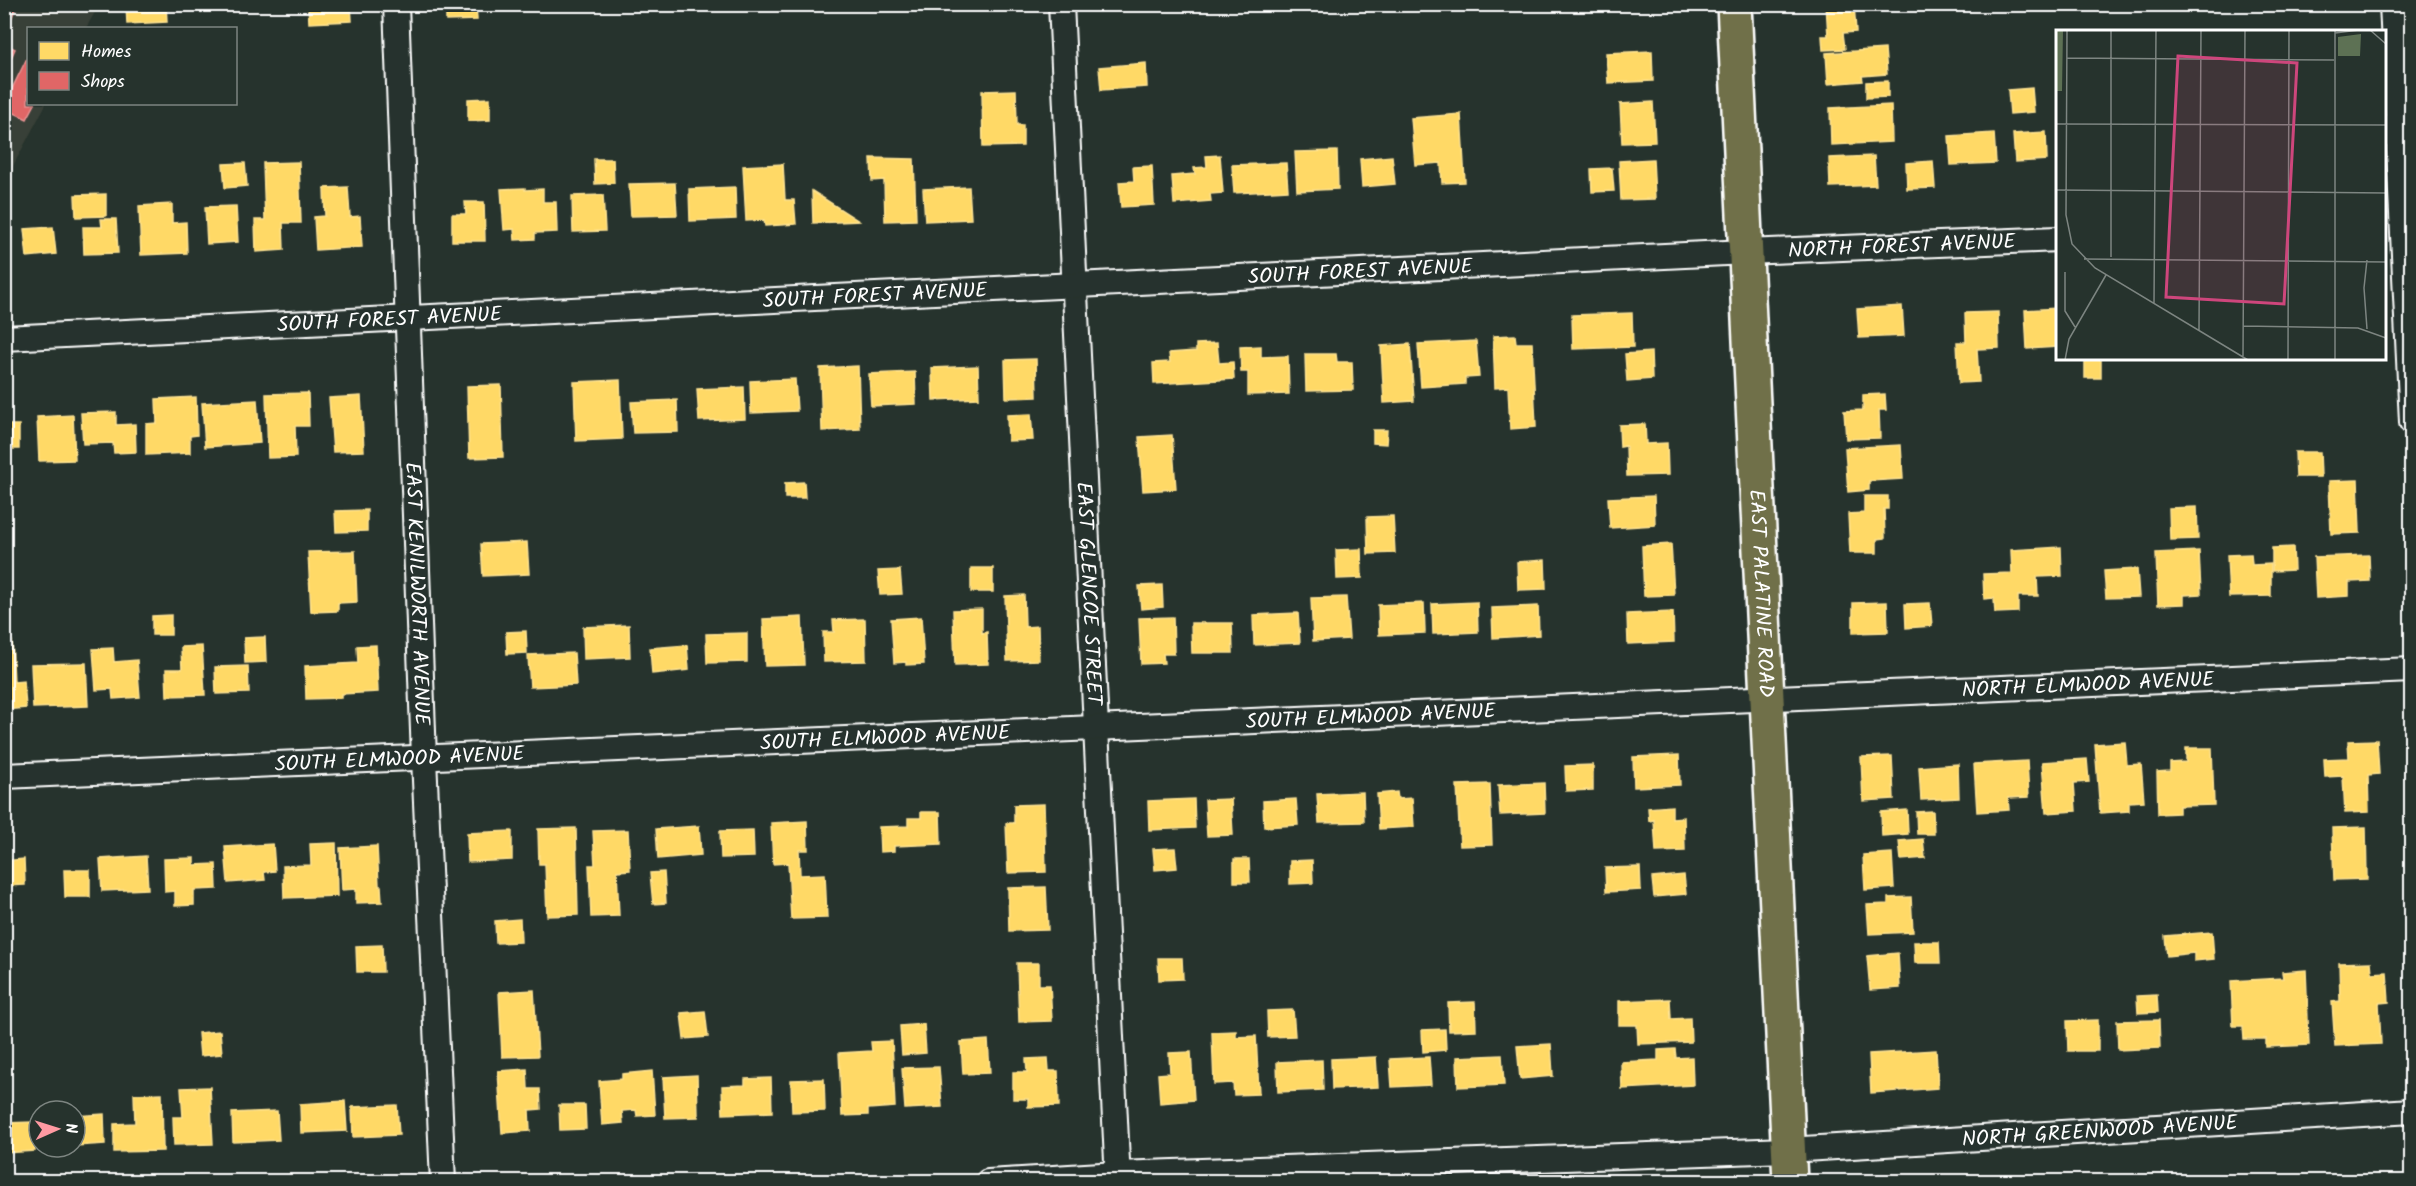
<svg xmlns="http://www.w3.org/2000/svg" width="2416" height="1186" font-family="Kalam,sans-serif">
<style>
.built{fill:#394037}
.homes{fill:#ffd966;stroke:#ffe494;stroke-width:1.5}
.shops{fill:#e06666;stroke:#e99494;stroke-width:1.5}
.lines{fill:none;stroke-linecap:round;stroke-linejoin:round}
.street-casing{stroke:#fff;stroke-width:28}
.primary-casing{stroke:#fff;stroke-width:38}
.street{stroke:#26332d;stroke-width:24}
.primary{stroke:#70704a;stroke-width:33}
.labels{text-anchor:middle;stroke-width:6;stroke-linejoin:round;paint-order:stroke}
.street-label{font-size:21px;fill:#fff;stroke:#26332d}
.inset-road{fill:none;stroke:#7d8581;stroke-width:1.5}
.view{fill:#ce467c;fill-opacity:0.15;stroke:#ce467c;stroke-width:3}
.inset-edge{fill:none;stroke:#fff;stroke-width:3}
</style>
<rect width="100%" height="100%" fill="#26332d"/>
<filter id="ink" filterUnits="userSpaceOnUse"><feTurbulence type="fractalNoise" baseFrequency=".0167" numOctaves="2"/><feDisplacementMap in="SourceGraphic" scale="12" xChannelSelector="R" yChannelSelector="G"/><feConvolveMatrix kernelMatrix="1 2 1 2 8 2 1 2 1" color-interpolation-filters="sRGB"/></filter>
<g filter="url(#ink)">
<path class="built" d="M5,5H99L86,28H28V104H46L5,181Z"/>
<g class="homes">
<path d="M126,4H166L167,22L127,24Z"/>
<path d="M308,4H351L352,21L309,23Z"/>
<path d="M446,4H476L477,20L446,21Z"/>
<path d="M1826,4H1854L1856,32L1843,33L1845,49L1823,50L1822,36H1828Z"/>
<path d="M1885,49L1887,74L1862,76L1863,81L1828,84L1826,53Z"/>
<path d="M1652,51L1653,81L1608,83L1606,53Z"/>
<path d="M1146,63L1147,87L1101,90L1099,67Z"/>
<path d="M1888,81V97L1866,98V82Z"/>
<path d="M2032,88L2034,112L2010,114L2008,90Z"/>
<path d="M1016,90L1017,125H1023V146L983,147L982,91Z"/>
<path d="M490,98V120L468,121V99Z"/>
<path d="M1653,102L1655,142L1622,143L1620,104Z"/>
<path d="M1891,105L1892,142L1831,145L1830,108Z"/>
<path d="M1461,114L1465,182L1442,183L1441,163L1415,165L1411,118Z"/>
<path d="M2046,132L2047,160L2015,162L2013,134Z"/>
<path d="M1994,133L1996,163L1951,165L1949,136Z"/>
<path d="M1337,151L1338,189L1297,191L1295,152Z"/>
<path d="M1220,155L1223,193L1210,194L1211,201L1174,204L1172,176L1195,174L1194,168L1207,167L1206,156Z"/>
<path d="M1392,156L1395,184L1362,187L1360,159Z"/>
<path d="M1874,156L1876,185L1830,187L1829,158Z"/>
<path d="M871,158L914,159L916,220L885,221L884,180L872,181Z"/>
<path d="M594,159H613L614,183L595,184Z"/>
<path d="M1653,159L1655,199L1621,200L1619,161Z"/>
<path d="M1933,161L1935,188L1907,189L1906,163Z"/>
<path d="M299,162L301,223H283L284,250L256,252L255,220H265L263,163Z"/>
<path d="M245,163L247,186L225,188L223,164Z"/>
<path d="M1286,163L1288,190L1234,193L1232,165Z"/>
<path d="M783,164L785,200H794L796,224L765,226L764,220L746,221L743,166Z"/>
<path d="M1152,166L1154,205L1121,207L1119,182L1134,181L1133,167Z"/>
<path d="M1612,168L1614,191L1592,192L1591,169Z"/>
<path d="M675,183L677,215L631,216L629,184Z"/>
<path d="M348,187L350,217L360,216L362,247L316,250L314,217L325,216L324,188Z"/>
<path d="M735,187L736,219L690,221L689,189Z"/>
<path d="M969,187L971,219L925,221L923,189Z"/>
<path d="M525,188V190L543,189V202H556L557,232L535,233V239L515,240L514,229L504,230L501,189Z"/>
<path d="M812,191L859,221L813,223Z"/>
<path d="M106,194V216L76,217L75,195Z"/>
<path d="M603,195L605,231L573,232L572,196Z"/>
<path d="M465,202H484L485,241H452V214H466Z"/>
<path d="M172,204V223L186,222L187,253L141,255L139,206Z"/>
<path d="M236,206L238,242L207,244L205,207Z"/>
<path d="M101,219H116L118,253L84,254L83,227H102Z"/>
<path d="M53,227L56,254L27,257L24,229Z"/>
<path d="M1902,306L1904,336L1859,338L1857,309Z"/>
<path d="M2058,308V347L2027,349L2025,310Z"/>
<path d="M1998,312L1999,348L1977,349L1979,382L1959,383L1957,342H1966L1965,313Z"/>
<path d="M1632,313L1633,347L1573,349L1572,315Z"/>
<path d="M1515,335L1516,343H1532L1536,427L1510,429L1508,387L1495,388L1493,336Z"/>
<path d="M1476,341L1479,377L1465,378V384L1421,387L1418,344Z"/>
<path d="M1217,343L1219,363L1233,362L1234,379L1154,384L1153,363L1170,362L1169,353L1196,351V344Z"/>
<path d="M1410,344L1414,401L1384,403L1381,346Z"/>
<path d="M1261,346V357L1288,356L1289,394L1248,395V372H1241L1240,347Z"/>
<path d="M1651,352L1652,379L1627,381L1625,354Z"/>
<path d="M1305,354H1336L1337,362H1352L1353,390L1306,391Z"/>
<path d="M1036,359L1037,397L1006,398L1005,360Z"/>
<rect x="2085" y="359" width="16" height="19"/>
<path d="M858,366L860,429L822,431L820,368Z"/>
<path d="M978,366L979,398L933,400L932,368Z"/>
<path d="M915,372L916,404L871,406L869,374Z"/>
<path d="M795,379L797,411L751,413L750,381Z"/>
<path d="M620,380L622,439L576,441L574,382Z"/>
<path d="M501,385L503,457L469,458L467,386Z"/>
<path d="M744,387L745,419L699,421L697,389Z"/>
<path d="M308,393L309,426H295L296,457L268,458L266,394Z"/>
<path d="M1885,394L1886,410H1879L1880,438L1846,439L1844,411L1863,410V395Z"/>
<path d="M361,396L364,451L333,452L329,398Z"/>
<path d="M196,397L197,435L190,436V453L146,455V424L157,423L156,399Z"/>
<path d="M257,400L260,443L205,447L202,403Z"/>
<path d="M677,400L678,432L633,433L631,402Z"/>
<path d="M116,412V425L135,424L136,452L114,453L113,443L83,444L81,413Z"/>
<path d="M1031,414L1033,440L1008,441L1007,415Z"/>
<path d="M73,415L75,460L39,461L37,417Z"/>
<path d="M1645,424L1646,444L1667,443L1668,475L1627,476L1626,446L1620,447L1619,425Z"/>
<rect x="4" y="425" width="15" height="24"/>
<path d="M1373,430H1387L1386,444L1373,443Z"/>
<path d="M1172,435L1176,489L1143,491L1139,437Z"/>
<path d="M1901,445L1903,479L1869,481V490L1848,492L1845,448Z"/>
<path d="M2295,452H2320L2321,477H2296Z"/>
<path d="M2358,480L2360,533L2331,534L2329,481Z"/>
<path d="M804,482L805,498H785V483Z"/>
<path d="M1654,496L1655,525L1610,528L1608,498Z"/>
<path d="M1864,496H1888V509H1884L1885,538L1877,539V553H1850L1848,514L1864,513Z"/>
<path d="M2197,507L2198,539L2170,540L2169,508Z"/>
<path d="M367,510V531L336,532L335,511Z"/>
<path d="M1393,516L1395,553L1368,554L1367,517Z"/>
<path d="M527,542L529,574L483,576L481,544Z"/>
<path d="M1671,544L1674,595L1644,596L1642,546Z"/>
<path d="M2061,547L2062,576L2037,577L2038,596H2018V612L1995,613L1994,598L1984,599L1983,574L2012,573L2011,550Z"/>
<path d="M2293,547L2294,570L2272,571V548Z"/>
<path d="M1361,549L1362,578L1337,579L1336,550Z"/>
<path d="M355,551L357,602L338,603V611L311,612L308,552Z"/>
<path d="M2199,551L2201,594L2184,595V604L2158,605L2156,553Z"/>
<path d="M2251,554L2252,565L2271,564V596L2229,597L2227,555Z"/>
<path d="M2369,555L2370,581L2349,582V596L2316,598L2314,557Z"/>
<path d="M1545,560L1546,589L1518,590L1517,562Z"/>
<rect x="971" y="568" width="22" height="24"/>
<path d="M2137,569L2139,597L2106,598L2104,571Z"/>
<path d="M900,570L902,594L880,595L878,571Z"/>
<path d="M1162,585L1163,607L1141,609L1139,586Z"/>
<path d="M1024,595L1025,627L1038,626L1039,660L1007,661L1005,596Z"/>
<path d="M1346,597L1349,639L1313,641L1311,598Z"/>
<path d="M1477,602L1478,632L1433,634L1432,604Z"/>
<path d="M1887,602L1888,632L1853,633V603Z"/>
<path d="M1424,603L1425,633L1379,635L1378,605Z"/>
<path d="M1930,603L1932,626L1906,628L1905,604Z"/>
<path d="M1538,606L1539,635L1493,638L1492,608Z"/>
<path d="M982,609V633L987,632L988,664L955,665L953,610Z"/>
<path d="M1673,612L1674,642L1628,644L1627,614Z"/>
<path d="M1298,613L1300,643L1254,645L1253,615Z"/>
<path d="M171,615V635H152V616Z"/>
<path d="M802,617L804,665L765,666L763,619Z"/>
<path d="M921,617L924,664L906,665V662L894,663L891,619Z"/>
<path d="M1173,617L1174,654H1163L1164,663L1141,664L1139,618Z"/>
<path d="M865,619L866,661L824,662L823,632H834L833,620Z"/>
<path d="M1191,623H1232L1233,653H1192Z"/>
<path d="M629,625L630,657L584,659L583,627Z"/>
<path d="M526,631L527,653L507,654L506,632Z"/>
<path d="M747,633V662L707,663L706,634Z"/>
<path d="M265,637L266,662L245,663L244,638Z"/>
<path d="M12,641L14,682L24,681L26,708L4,710V642Z"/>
<path d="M376,645L378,692L341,694V698L306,699L305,666L358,663L357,646Z"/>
<path d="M687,645L689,670L652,674L650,648Z"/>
<path d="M202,646L205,695L167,696L166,669H182L181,647Z"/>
<path d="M113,648L114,662L137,660L140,697L113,699L112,689L96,690L93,649Z"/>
<path d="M574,653L576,685L530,687L528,655Z"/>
<path d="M86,663L88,706L33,708L31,664Z"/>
<path d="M248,666L249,693L216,694L215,667Z"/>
<path d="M2377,740L2379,774L2368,775L2369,812L2345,813L2343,776L2325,777L2324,759L2349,758L2348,741Z"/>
<path d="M2125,742L2127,765L2141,764L2144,801L2129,802V811L2100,813L2095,744Z"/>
<path d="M2186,748H2212L2214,805L2179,806V813L2158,814L2157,772L2170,771V763L2186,762Z"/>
<path d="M1679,755L1680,785L1634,787L1633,757Z"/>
<path d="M1892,756L1894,799L1863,801L1861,757Z"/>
<path d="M2087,759L2089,782L2074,783L2076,811L2046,813L2042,762Z"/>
<path d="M2027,761L2029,797L2008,798L2009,810L1977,812L1974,764Z"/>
<path d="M1958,764L1959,798L1921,800L1919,767Z"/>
<path d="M1593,765V790L1566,791L1565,766Z"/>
<path d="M1544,783L1545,813L1500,815L1498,785Z"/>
<path d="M1490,784L1492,845L1460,846L1457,785Z"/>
<path d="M1363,792L1364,822L1319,823L1317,794Z"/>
<path d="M1397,792L1398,799L1412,798L1414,827L1379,829L1377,794Z"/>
<path d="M1194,799L1195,828L1149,830L1148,801Z"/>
<path d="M1231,799L1233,835L1207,836L1205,800Z"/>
<path d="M1296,799L1298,825L1264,827L1263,801Z"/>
<path d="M1044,804L1046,872L1008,873L1006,823H1014V805Z"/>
<path d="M1672,806V818L1684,817L1685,851L1656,852L1654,820L1649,821L1648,808Z"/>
<path d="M1907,810L1908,834L1882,836L1881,812Z"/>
<path d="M1933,811L1934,834H1917L1916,812Z"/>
<path d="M921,812H940L941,844L894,846V851L880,852L879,827L908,826V818H921Z"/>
<path d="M807,821L808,850H799L800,875L825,874L827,918L791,919L788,863L773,864L771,823Z"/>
<path d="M699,826L701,855L658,859L656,829Z"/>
<path d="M2366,827L2367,879L2334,880L2332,828Z"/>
<path d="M576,828L578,915L547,916L545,864H539L538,829Z"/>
<path d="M628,830L630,870L617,871L619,916L591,917L589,865H595L593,831Z"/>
<path d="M753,830L754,857L721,858L720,831Z"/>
<path d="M512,831V860L468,862L467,833Z"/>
<path d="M1923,839L1925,858L1901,860L1899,841Z"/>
<path d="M336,843L337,896L284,898L283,866L311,865L310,844Z"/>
<path d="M273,844L275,871L264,872L265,880L228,883L225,847Z"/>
<path d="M377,846L379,886H381L382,902L356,903V889L342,890L340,848Z"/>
<path d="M1175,848L1177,868L1155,870L1153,849Z"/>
<path d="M1892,853L1894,888L1865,890L1863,855Z"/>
<path d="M146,856L148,889L102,891L100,859Z"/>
<path d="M194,858V865L216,864L217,889L194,890V905L175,906V891L165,892L164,859Z"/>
<path d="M24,859L25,885L4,886V861Z"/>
<path d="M1234,859H1249L1250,882H1234Z"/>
<path d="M1312,860L1313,883L1290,884V861Z"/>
<path d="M1640,867L1641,890L1606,892L1605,868Z"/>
<path d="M64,870H90V897H65Z"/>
<path d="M664,872L666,903L653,904L650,873Z"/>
<path d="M1684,875L1686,894L1654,897L1652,878Z"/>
<path d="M1046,887L1048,930L1009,931L1008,888Z"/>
<path d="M1911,897L1913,932L1869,934L1867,905L1888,904V898Z"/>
<path d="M520,919L521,942L496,943L495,921Z"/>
<path d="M2212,932L2214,959L2194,961V953L2167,956L2165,936Z"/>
<path d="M1914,942H1939L1940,963H1915Z"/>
<path d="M382,945L383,972H357L356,946Z"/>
<path d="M1898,953L1900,988L1870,990L1867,956Z"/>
<path d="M1158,958H1182L1183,979L1159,980Z"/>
<path d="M2371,962L2372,973L2387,972L2389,1002L2379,1003L2381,1044L2335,1046L2332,1002L2340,1001L2339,963Z"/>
<path d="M1017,963H1039V985H1050L1052,1021L1019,1022Z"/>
<path d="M2306,970L2309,1045L2266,1047V1039H2244L2243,1026H2233L2231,981L2283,978L2282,972Z"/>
<path d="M534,990L538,1056L502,1057L499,992Z"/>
<path d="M2157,995L2158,1012L2138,1013L2137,996Z"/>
<path d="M1670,999L1671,1019L1690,1018L1691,1042L1638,1044L1637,1025H1619V1001Z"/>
<path d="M1475,1002L1476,1030L1449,1031L1448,1003Z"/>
<path d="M1293,1010L1295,1036L1268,1037L1267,1011Z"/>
<path d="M705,1011L708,1037L684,1039L681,1013Z"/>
<path d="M2098,1020V1051H2068L2067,1021Z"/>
<path d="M2159,1020L2160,1048L2118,1050L2117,1021Z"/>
<path d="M924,1024L926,1053L902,1055L900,1026Z"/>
<path d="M1445,1029L1446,1050L1423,1052L1422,1030Z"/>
<path d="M220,1031L222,1054L200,1056L198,1033Z"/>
<path d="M1236,1031V1037L1256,1036L1259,1094L1234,1095L1233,1083L1214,1084L1212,1032Z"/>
<path d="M988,1040L990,1073L963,1074L961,1042Z"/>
<path d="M892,1041L895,1107L868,1109V1115L842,1116L839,1053L872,1051L871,1042Z"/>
<path d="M1551,1044L1553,1076L1520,1079L1517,1046Z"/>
<path d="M1675,1049L1676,1058L1692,1057L1693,1085L1622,1089L1621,1062L1658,1060V1050Z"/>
<path d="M1936,1050L1938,1088L1871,1093L1869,1054Z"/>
<path d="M1191,1052L1194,1100L1160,1103L1158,1074L1170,1073L1169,1053Z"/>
<path d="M1502,1055L1504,1085L1458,1087L1457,1057Z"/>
<path d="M1376,1057L1378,1087L1332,1089L1331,1059Z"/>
<path d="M1429,1057L1431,1085L1392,1087L1390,1059Z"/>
<path d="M1048,1058L1049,1071H1058L1059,1106L1028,1107V1099H1013V1072H1027L1026,1059Z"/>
<path d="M1322,1060L1323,1090L1278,1092L1277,1062Z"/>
<path d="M939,1067L942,1107L905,1109L902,1068Z"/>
<path d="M527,1069L528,1089H540L541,1109L529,1110L530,1131L502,1133L498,1071Z"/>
<path d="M652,1071L655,1115L637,1116L636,1110L622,1111L623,1123L602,1125L599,1081L622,1079V1074Z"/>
<path d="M697,1075L698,1117L665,1118L663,1077Z"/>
<path d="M771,1078L772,1112L723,1114L722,1086L745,1085V1079Z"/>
<path d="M824,1079L825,1111L792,1112L791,1080Z"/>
<path d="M210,1087L213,1144L174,1145L173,1117H183L181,1088Z"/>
<path d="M162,1093L163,1151L114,1152V1124L135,1123L134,1094Z"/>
<path d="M345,1101L347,1131L301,1133L300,1104Z"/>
<path d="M397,1105L399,1135L353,1137L352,1107Z"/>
<path d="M559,1105H585L586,1129L560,1130Z"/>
<path d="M277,1111L279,1140L233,1142L232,1113Z"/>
<path d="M104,1114L105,1144L75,1146V1116Z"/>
<path d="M33,1122L35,1151L4,1153V1123Z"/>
</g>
<g class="shops">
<path d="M4,4H17L11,19L4,16Z"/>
<path d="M4,44L15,49L7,67L4,65Z"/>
<path d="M28,56V104H35L27,119L4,108V105Z"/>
</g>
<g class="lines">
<g class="street-casing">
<g id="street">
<path id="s1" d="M396,4L424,758L443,1182"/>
<path id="s2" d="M1061,4L1118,1182"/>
<path d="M2392,4L2412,422"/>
<path id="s3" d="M4,338L1746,252L2058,239"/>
<path id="s4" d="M4,776L2412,670"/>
<path id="s5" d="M988,1182L1117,1174L1788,1150L2412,1111"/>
</g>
</g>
<g class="primary-casing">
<g id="primary">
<path id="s6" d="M1734,4L1790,1182"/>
</g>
</g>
<use href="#street" class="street"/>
<use href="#primary" class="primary"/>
</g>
</g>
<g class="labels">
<g class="street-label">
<text dy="7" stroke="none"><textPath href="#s3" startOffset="1900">NORTH FOREST AVENUE</textPath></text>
<text dy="7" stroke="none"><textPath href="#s3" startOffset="1358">SOUTH FOREST AVENUE</textPath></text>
<text dy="7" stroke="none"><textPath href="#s3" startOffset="872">SOUTH FOREST AVENUE</textPath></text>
<text dy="7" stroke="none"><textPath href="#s3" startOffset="386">SOUTH FOREST AVENUE</textPath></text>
<text dy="7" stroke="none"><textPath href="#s1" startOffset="590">EAST KENILWORTH AVENUE</textPath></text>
<text dy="7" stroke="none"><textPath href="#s2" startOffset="590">EAST GLENCOE STREET</textPath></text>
<text dy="7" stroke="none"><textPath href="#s6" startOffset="590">EAST PALATINE ROAD</textPath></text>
<text dy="7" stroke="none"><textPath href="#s4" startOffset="2086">NORTH ELMWOOD AVENUE</textPath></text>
<text dy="7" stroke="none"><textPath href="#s4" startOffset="1368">SOUTH ELMWOOD AVENUE</textPath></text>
<text dy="7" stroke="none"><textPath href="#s4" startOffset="882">SOUTH ELMWOOD AVENUE</textPath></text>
<text dy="7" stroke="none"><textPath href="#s4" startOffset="396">SOUTH ELMWOOD AVENUE</textPath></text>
<text dy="7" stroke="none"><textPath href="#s5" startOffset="1113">NORTH GREENWOOD AVENUE</textPath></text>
</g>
</g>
<g transform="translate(2056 30)">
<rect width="330" height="330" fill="#26332d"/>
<path d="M0,0H7L6,61H0ZM305,4L304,26H282V7Z" fill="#5d7154"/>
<path class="inset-road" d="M11,0L10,185L16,214L39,238L192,330M279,0V330M314,0L330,14M279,3L303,0M11,28L278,30M0,94L330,95M0,160L330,163M55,227V0M28,229L330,232M9,242V281L19,297M98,273L100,0M187,296L302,298L330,308M311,299L308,258L311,230M143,300L145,0M187,326L189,0M9,330L13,309L50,245M232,330L233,0"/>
<path class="view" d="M122,26L241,33L228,274L110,267Z"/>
<rect width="330" height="330" class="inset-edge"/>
</g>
<rect width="2416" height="1186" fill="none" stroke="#26332d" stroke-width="24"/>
<rect x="12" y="12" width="2392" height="1162" fill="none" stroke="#fff" stroke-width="2" filter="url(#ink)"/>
<rect x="27" y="27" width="210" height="78" fill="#26332d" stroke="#7d8581" stroke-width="1.5"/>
<rect x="39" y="42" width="30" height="18" fill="#ffd966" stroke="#7d8581" stroke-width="1.5"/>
<text x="81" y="57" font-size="18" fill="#ffffff">Homes</text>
<rect x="39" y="72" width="30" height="18" fill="#e06666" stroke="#7d8581" stroke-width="1.5"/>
<text x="81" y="87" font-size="18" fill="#ffffff">Shops</text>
<g transform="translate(57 1129) rotate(87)"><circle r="28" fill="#26332d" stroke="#7d8581" stroke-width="1.5"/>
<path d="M0-4.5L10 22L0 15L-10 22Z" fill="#ff9aa2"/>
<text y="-9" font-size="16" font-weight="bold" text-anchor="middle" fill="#ffffff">N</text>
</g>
</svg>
